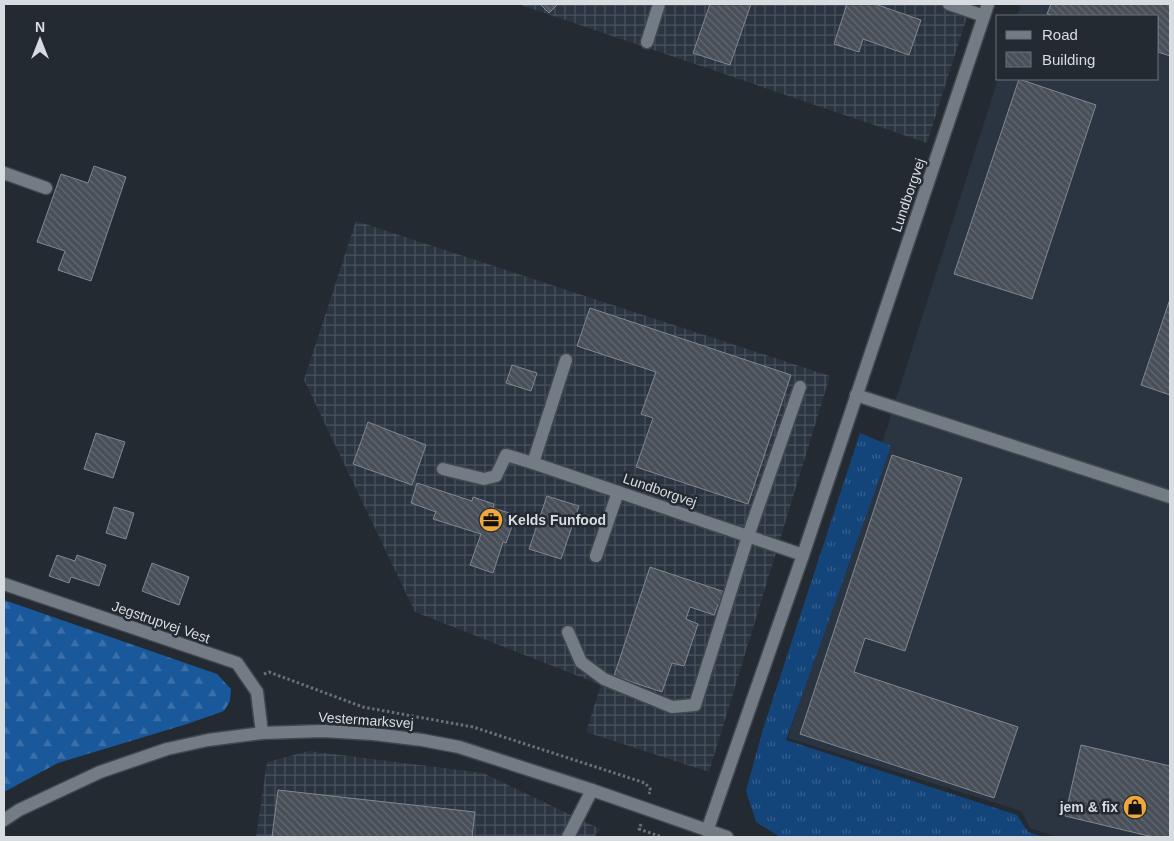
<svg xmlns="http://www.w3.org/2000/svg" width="1174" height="841" font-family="Helvetica,sans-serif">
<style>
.built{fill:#2b3441}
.industrial{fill:url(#industrial-grid)}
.grass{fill:url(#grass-tufts)}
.forest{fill:url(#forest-firs)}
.building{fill:url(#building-back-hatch);stroke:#7f8791}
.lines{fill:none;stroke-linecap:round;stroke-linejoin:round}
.minor-casing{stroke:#41474d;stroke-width:15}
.path{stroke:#6a7077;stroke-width:3;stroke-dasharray:2.5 2.5;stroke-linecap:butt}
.minor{stroke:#737b85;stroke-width:12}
.labels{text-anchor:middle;stroke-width:5;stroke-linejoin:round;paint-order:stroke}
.street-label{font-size:14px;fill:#d7dce1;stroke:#232a32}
.poi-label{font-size:14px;font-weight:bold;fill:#d7dce1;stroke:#232a32;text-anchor:start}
</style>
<defs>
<pattern id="industrial-grid" width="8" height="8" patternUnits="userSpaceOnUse" patternTransform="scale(1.25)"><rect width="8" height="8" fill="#2b3441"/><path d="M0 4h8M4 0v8" fill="none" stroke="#49515c"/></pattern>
<pattern id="grass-tufts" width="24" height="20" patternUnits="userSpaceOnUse" patternTransform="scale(1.25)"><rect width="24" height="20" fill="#14457a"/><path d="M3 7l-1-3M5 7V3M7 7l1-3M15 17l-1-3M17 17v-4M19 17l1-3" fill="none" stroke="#355f8d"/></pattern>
<pattern id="forest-firs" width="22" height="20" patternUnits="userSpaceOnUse" patternTransform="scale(1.25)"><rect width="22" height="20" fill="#19589b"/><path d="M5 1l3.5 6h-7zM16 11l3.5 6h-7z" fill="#3a6fa9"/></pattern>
<pattern id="building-back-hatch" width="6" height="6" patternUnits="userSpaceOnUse" patternTransform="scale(1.25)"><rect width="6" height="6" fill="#484f58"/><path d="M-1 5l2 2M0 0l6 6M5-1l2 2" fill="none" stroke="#626870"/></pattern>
</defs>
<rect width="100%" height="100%" fill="#232a32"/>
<path class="built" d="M1021,4H1170V837H1057L1030,828L1021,811L788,738L998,79H1158V16H1017Z"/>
<g class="industrial">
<path d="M518,4H971L927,143Z"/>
<path d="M356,221L830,376L709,772L586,732L601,685L415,612L304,380Z"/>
<path d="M309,751L483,773L600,829L594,837H256L267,762Z"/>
</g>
<path class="grass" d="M860,433L891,446L786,740L1017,815L1028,832L1043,837H780L756,822L746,791L763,729Z"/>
<path class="forest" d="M4,600L217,674L231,689L230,701L224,711L187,724L58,763L4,792Z"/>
<g class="building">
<path d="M540,4H558L549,13Z"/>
<path d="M710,4H751L730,65L693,53Z"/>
<path d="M847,4H875L921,20L909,55L863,39L859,52L834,44Z"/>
<path d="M1051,4H1170V56L1158,52V16H1054L1047,14Z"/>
<path d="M1019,79L1096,105L1032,299L954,274Z"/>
<path d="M94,166L126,177L91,281L58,270L65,251L37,242L61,174L88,183Z"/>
<path d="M1170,299V395L1141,385Z"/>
<path d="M590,308L791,375L748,504L636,467L653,418L641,414L656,372L577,346Z"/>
<path d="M512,365L537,373L531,391L506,383Z"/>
<path d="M368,422L426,445L412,485L353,464Z"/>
<path d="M96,433L125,442L113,478L84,469Z"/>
<path d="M892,455L962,478L905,651L865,638L854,672L1018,727L994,798L800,734Z"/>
<path d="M417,483L472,501L473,497L494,504L493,508L516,515L506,543L503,542L493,573L470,565L481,534L433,519L436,512L411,503Z"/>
<path d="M547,496L579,506L561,559L529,549Z"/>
<path d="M114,507L134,513L126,539L106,533Z"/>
<path d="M57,555L75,561L77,555L106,565L99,586L71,577L69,583L49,576Z"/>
<path d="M152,563L189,577L179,605L142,591Z"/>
<path d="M650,567L728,593L723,607L718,605L714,615L690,607L686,619L698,624L684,666L672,663L662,692L614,676Z"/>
<path d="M1081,745L1170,766V837H1153L1065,816Z"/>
<path d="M278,790L475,812L472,837H272Z"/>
</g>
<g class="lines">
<g class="minor-casing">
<g id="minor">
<path d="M949,4L984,16"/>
<path d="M647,42L659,4"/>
<path d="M4,173L46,188"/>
<path d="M856,395L1170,497"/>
<path d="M533,463L566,360"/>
<path d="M443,469L484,479L496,476L506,455L533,463L803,555"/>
<path d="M596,556L618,492"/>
<path d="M4,584L237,663L257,692L262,733"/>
<path d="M568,632L581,662L604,679L672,707L695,705L748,536L800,387"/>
<path d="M4,820L19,810L100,772L167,749L208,740L262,733L323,731L373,734L422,740L459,747L592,790L727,837"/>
<path d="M707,831L803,555L988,4"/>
<path d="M568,837L592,790"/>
</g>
</g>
<g class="path">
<path d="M264,674L269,672L363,707L473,727L645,783L651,790L649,794"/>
<path d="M641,824L639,829L662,837"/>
</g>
<use href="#minor" class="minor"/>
</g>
<defs>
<g id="office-disc" transform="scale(1.25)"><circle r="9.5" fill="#eea83c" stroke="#232a32"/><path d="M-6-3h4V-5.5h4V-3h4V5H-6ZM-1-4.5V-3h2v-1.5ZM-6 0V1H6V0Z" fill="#111"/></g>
<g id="shop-disc" transform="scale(1.25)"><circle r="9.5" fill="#eea83c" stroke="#232a32"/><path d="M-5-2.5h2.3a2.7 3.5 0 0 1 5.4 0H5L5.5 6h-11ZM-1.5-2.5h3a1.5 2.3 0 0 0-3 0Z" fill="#111"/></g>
</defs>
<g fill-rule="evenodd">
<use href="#office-disc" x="491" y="520"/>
<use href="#shop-disc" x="1135" y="807"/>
</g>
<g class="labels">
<g class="street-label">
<text transform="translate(908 195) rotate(-71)" y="5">Lundborgvej</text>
<text transform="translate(660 490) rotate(19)" y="5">Lundborgvej</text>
<text transform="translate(161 622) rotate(19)" y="5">Jegstrupvej Vest</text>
<text transform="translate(366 720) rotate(4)" y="5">Vestermarksvej</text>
</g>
<g class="poi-label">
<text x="508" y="525">Kelds Funfood</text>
<text x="1118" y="812" text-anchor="end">jem &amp; fix</text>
</g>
</g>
<rect width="1174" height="841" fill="none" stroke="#d7dce1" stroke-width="10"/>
<rect x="996" y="15" width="162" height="65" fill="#232a32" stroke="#6b7178"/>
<rect x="1006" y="31" width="25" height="8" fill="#737b85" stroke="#6b7178"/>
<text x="1042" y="40" font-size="15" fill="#d7dce1">Road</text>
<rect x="1006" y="52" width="25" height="15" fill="url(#building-back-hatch)" stroke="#6b7178"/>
<text x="1042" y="65" font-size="15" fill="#d7dce1">Building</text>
<g transform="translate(40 40)" stroke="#232a32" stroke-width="4" paint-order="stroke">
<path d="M0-4L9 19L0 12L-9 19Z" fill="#d7dce1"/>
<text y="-8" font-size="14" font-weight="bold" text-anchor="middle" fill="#d7dce1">N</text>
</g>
</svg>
